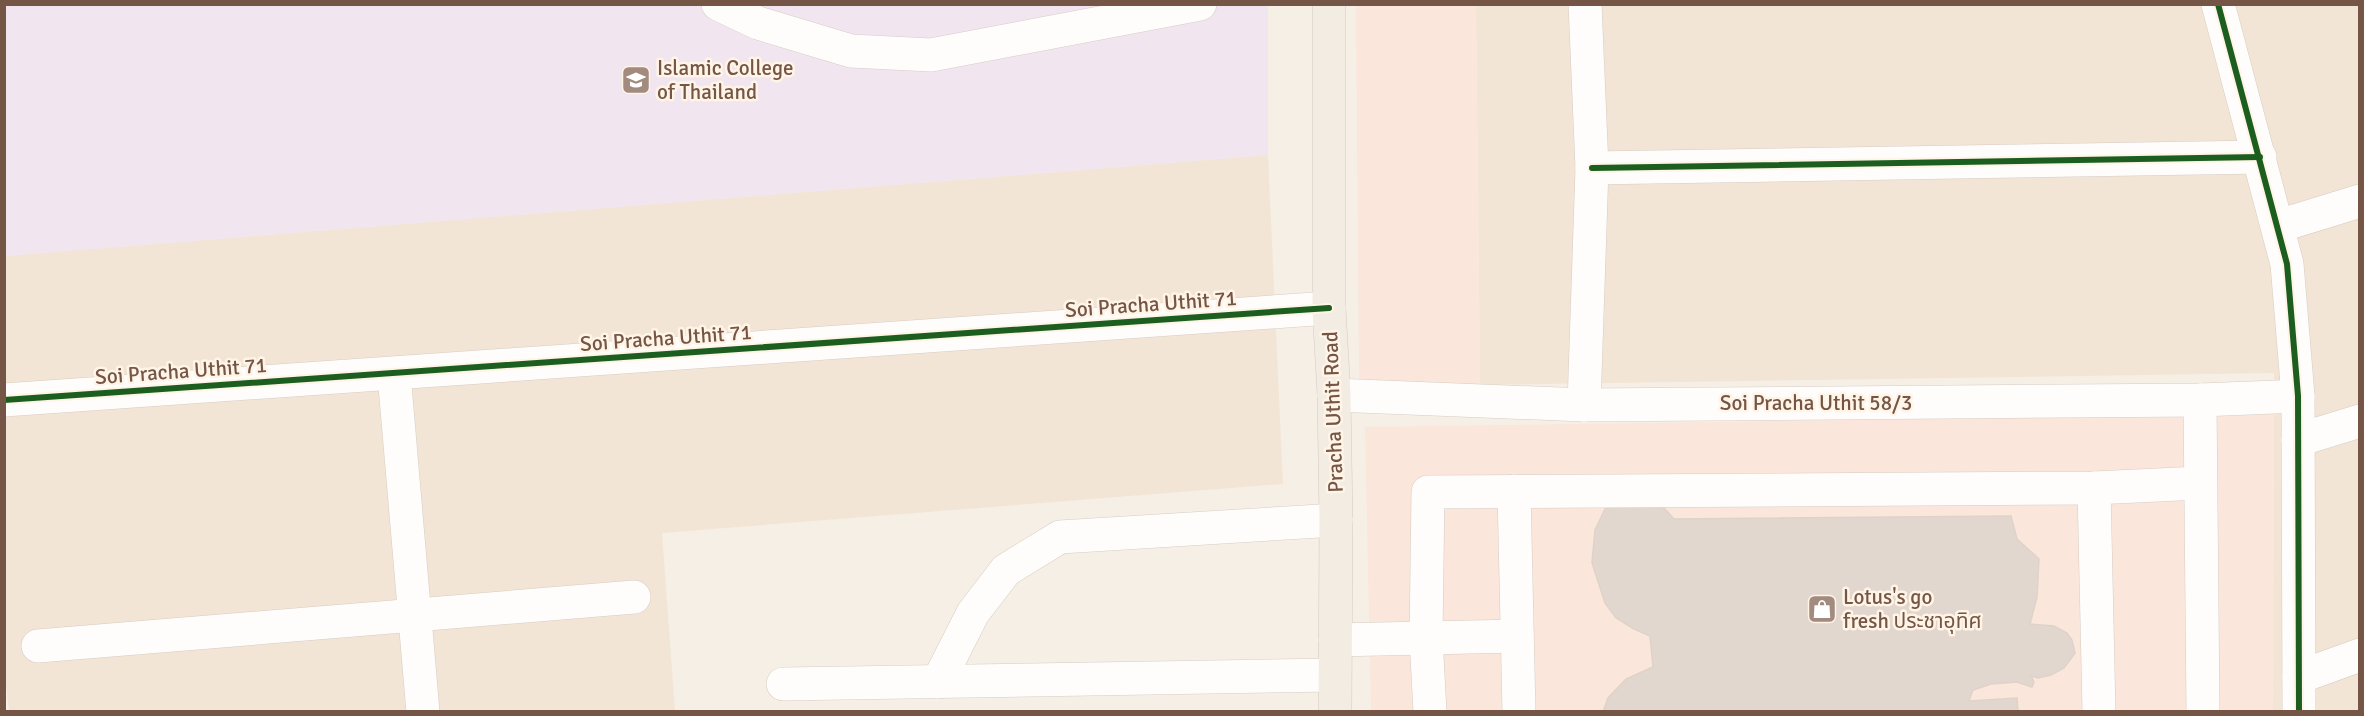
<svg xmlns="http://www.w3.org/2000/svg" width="2364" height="716" font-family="Signika,'Noto Sans Thai',sans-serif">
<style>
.residential{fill:#f2e5d5}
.commercial{fill:#fae6db}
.education{fill:#f1e5f0}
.building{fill:#e2d7ce;stroke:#dfd2c8;stroke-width:1.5}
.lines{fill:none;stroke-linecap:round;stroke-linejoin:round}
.minor-casing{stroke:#d7ccc4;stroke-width:34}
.major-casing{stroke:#d5cac3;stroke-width:34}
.minor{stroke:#fefdfb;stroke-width:33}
.major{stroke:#f2ece3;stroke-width:33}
.cycleway-casing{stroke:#fff4e6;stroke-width:10}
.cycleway{stroke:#1b5e20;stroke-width:6}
.labels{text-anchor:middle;stroke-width:5;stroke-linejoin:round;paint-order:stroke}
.poi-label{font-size:21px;fill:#745546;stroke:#fff4e6;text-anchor:start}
.street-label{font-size:21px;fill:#745546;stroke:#fff4e6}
</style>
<rect width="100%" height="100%" fill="#f6efe6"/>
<g class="residential">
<path d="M1476,5H2359V711H2273L2274,373L1480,385Z"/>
<path d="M1268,155L1283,484L662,533L675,711H9L4,667V256Z"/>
</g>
<g class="commercial">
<path d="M1356,5H1476L1480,385L1359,384Z"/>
<path d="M2274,414L2273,711H1371L1365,427Z"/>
</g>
<path class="education" d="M5,5H1268V155L5,256Z"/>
<path class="building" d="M1633,497L1645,499L1663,507L1674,519L2011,516L2017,539L2039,559L2037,597L2030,624L2054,626L2067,633L2072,640L2075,653L2064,668L2051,675L2038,678L2031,676L2034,682L2032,687L2017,682L1991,684L1973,690L1969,701L2017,698L2018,712H1603L1608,698L1626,679L1653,667L1650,636L1634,629L1616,618L1605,603L1592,563L1595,530L1605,509Z"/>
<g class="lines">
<g class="minor-casing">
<g id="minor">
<path d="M718,4L758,23L851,51L931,55L1200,4"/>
<path d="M2218,4L2287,264L2298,396L2299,712"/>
<path d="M1592,168L2260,157"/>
<path d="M2279,226L2360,201"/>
<path d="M394,374L423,712"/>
<path d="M1334,395L1584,405L2200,400L2298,396"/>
<path d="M4,400L1329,308"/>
<path d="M2200,400L2203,712"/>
<path d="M1584,405L1592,168L1585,4"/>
<path d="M2298,440L2360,421"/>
<path d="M2094,488L2099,712"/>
<path d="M1514,491L1519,712"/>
<path d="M1335,640L1517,636"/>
<path d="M38,646L634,597"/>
<path d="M2299,677L2360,655"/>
<path d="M938,682L973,613L1006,570L1060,537L1336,520"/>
<path d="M783,684L1334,675"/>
<path d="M1430,712L1426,638L1428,492L2094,488L2200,483"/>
</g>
</g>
<g class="major-casing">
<path id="major" d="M1329,4V308L1334,395L1336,520L1335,712"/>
</g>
<use href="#minor" class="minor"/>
<use href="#major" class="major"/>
<g class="cycleway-casing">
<g id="cycleway">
<path d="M2218,4L2287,264L2298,396L2299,712"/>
<path d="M1592,168L2260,157"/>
<path d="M4,400L1329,308"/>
</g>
</g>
<use href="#cycleway" class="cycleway"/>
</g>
<defs>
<g id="university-square" transform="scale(1.5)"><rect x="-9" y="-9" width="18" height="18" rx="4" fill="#a28b7e" stroke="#fff4e6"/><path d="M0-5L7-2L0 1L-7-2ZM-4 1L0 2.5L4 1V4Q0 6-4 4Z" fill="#fff"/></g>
<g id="shop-square" transform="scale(1.5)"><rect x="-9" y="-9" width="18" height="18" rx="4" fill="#a28b7e" stroke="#fff4e6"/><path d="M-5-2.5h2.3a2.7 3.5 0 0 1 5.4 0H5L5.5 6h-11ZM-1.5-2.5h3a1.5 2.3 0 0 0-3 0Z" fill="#fff"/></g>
</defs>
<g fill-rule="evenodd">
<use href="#university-square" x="636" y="80"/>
<use href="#shop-square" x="1822" y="609"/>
</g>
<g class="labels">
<g class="poi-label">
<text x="657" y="75">Islamic College<tspan x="657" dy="24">of Thailand</tspan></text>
<text x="1843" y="604">Lotus's go<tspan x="1843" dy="24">fresh ประชาอุทิศ</tspan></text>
</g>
<g class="street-label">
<text transform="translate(1151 304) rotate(-4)" y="7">Soi Pracha Uthit 71</text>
<text transform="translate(666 338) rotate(-4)" y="7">Soi Pracha Uthit 71</text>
<text transform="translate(181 371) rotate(-4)" y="7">Soi Pracha Uthit 71</text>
<text x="1816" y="410">Soi Pracha Uthit 58/3</text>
<text transform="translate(1333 412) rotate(-92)" y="7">Pracha Uthit Road</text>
</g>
</g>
<rect width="2364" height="716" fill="none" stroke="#745546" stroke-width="12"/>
</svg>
